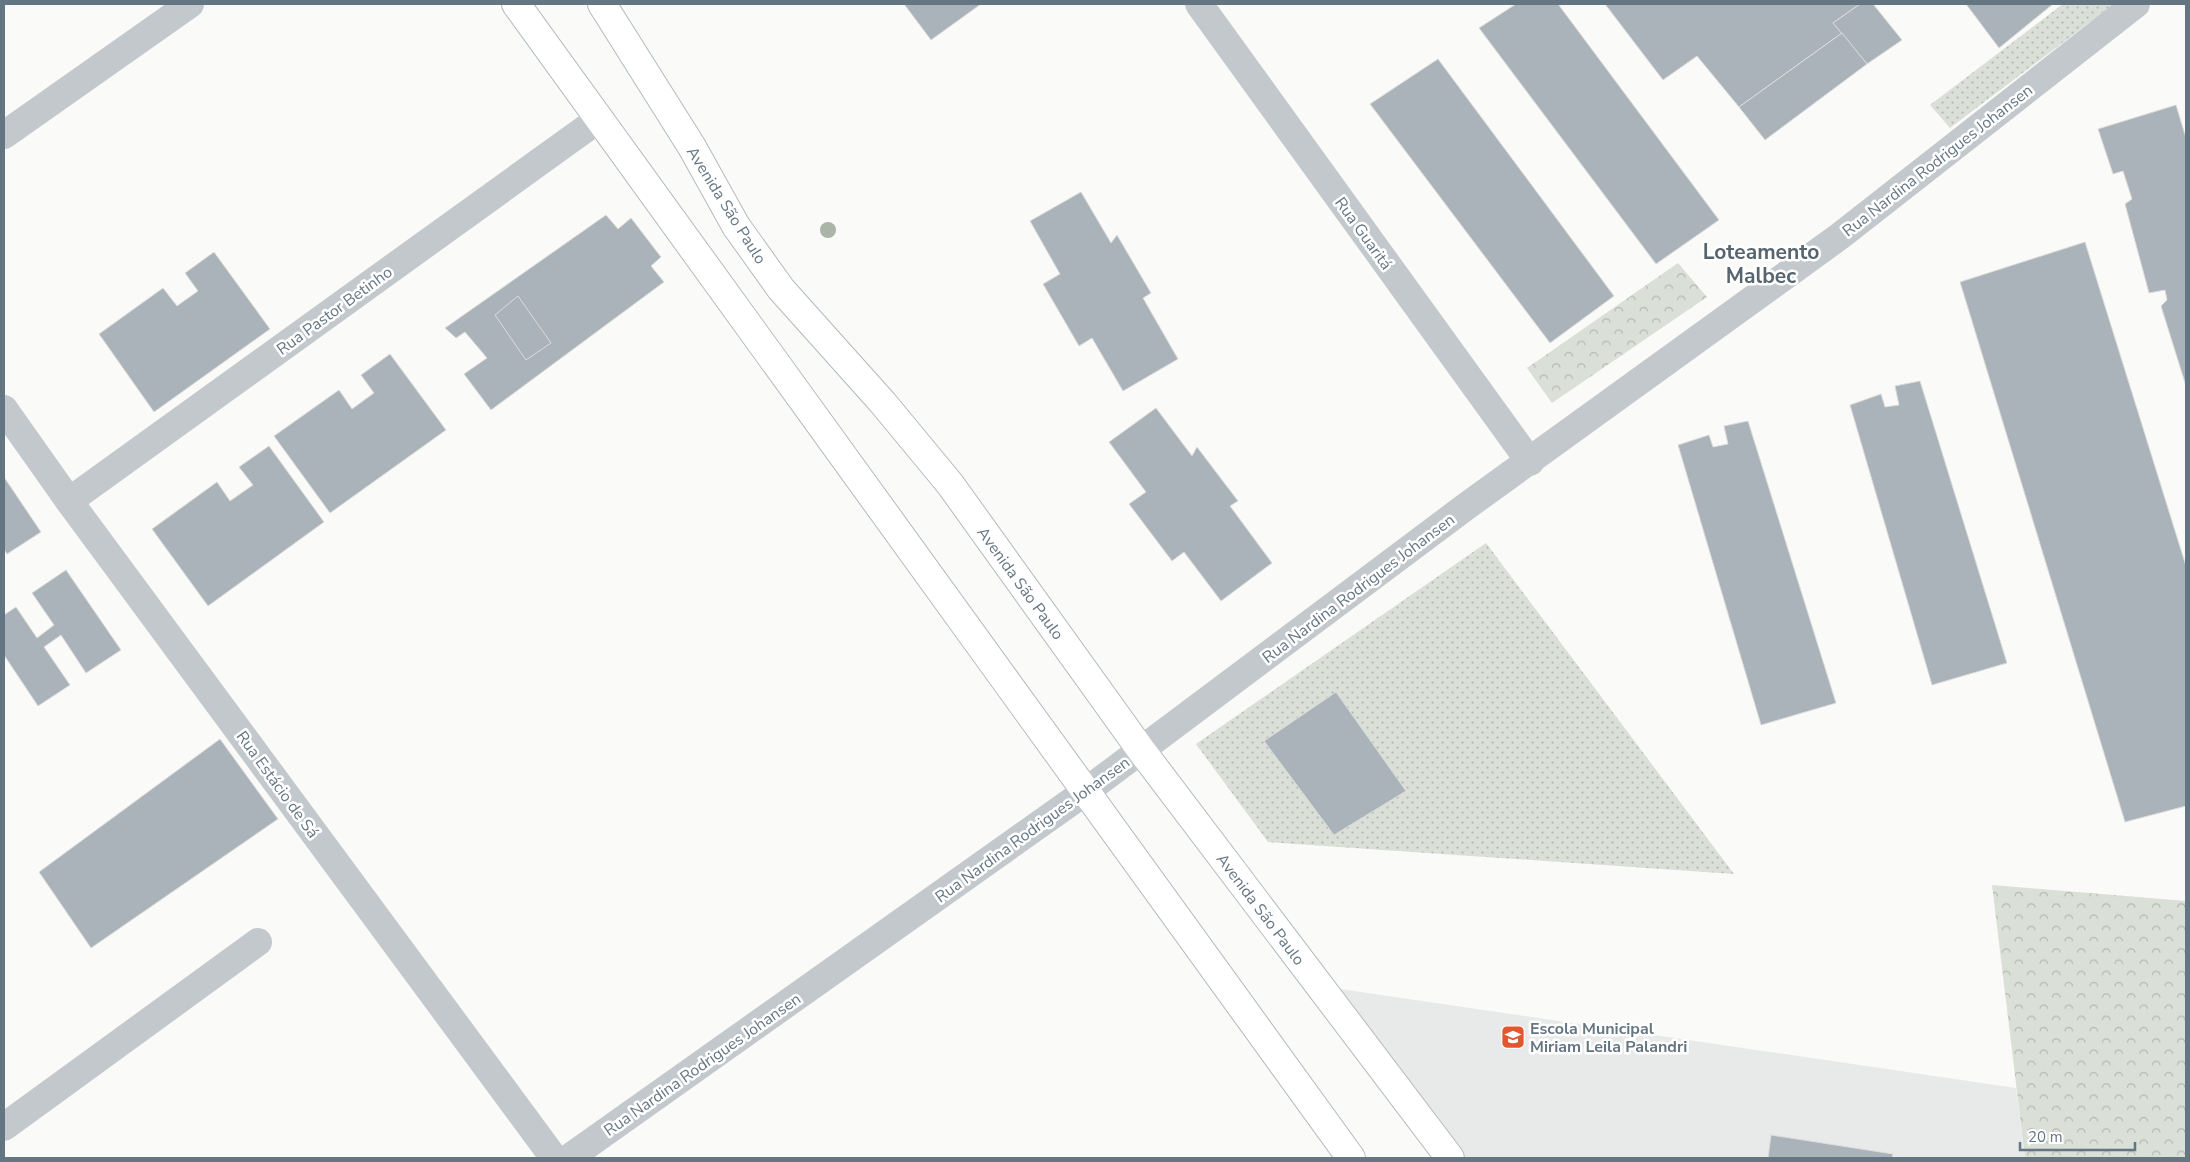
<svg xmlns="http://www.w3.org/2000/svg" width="2190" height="1162" font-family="'Nunito Sans',sans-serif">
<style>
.built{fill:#e8e9e9}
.grass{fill:url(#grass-dots)}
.forest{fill:url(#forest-crowns)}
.building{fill:#aab3b9;stroke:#dcdcda}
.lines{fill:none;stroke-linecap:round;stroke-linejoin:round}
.secondary-casing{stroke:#b3babf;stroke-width:30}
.minor{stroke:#c3c8cc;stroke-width:28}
.secondary{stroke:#fff;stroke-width:28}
.tree{fill:#aab4a7}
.labels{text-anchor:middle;stroke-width:5;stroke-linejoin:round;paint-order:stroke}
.street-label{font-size:16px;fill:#657683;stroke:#fff}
.poi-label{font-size:16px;font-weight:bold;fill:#657683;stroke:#fff;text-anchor:start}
.district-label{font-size:21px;font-weight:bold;fill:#57646e;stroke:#fff}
</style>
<defs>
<pattern id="grass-dots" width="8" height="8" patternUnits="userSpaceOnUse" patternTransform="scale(1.25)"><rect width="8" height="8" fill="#dadfd7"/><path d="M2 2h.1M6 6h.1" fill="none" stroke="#b4b9b4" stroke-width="1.8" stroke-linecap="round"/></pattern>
<pattern id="forest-crowns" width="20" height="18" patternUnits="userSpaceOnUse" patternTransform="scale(1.25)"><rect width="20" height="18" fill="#dadfd7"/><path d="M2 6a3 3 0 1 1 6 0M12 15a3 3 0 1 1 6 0" fill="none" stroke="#b4b9b4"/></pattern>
</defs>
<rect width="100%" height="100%" fill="#fafaf8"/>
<path class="built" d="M1320,986L2016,1088L2025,1158H1449Z"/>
<g class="grass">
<path d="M2063,4H2114L1950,128L1930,105Z"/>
<path d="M1486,543L1734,874L1268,842L1196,744Z"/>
</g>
<g class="forest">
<path d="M1678,263L1707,297L1552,403L1527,368Z"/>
<path d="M1992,885L2186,901V1158H2025Z"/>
</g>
<g class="building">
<path d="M904,4H981L931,40Z"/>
<path d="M1516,4H1558L1719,220L1656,264L1479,28Z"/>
<path d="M1605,4H1860L1833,23L1842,33L1739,107L1697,56L1663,80Z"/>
<path d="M1860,4H1873L1902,40L1867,64L1833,23Z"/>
<path d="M1966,4H2053L1999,48Z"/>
<path d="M1842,33L1867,64L1765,140L1739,107Z"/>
<path d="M1438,59L1614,296L1550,343L1370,104Z"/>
<path d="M2176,105L2186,138V386L2161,306L2167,300L2165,290L2149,293L2125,204L2132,199L2123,171L2113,174L2098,129Z"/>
<path d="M1081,192L1111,243L1117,235L1151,293L1143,298L1178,359L1123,391L1092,338L1079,346L1043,284L1060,274L1030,221Z"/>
<path d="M606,215L618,229L631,218L661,257L651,266L664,282L491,410L464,374L487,358L465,332L456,338L445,328Z"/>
<path d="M2085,242L2186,566V806L2125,822L1960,282Z"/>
<path d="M214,252L270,329L154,412L99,334L163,288L177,306L198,291L185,273Z"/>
<path d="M518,296L551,343L526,360L495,315Z"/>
<path d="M390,354L446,430L330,513L274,436L339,390L352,409L374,393L361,375Z"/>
<path d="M1920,381L2007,663L1932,685L1850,405L1881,394L1885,407L1899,405L1895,386Z"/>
<path d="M1156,408L1192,456L1197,447L1238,501L1230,506L1272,563L1221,601L1184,552L1172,561L1129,504L1146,492L1109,442Z"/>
<path d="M1748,421L1836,703L1761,725L1678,445L1709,435L1713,447L1728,444L1724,426Z"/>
<path d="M269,446L324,522L208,606L152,529L217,482L230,501L253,485L239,467Z"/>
<path d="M4,477L41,532L7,554L4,549Z"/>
<path d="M66,570L121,650L86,673L61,635L44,647L70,685L38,706L4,655V615L16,607L37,638L54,625L32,593Z"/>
<path d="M1336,692L1406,791L1334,835L1264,741Z"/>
<path d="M220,739L278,819L91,948L39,872Z"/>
<path d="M1771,1135L1893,1154L1892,1158H1768Z"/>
</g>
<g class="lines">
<g class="secondary-casing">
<g id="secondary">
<path d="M516,4L1351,1158"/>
<path d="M602,4L692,147L736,226L781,289L883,403L950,484L1141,750L1450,1158"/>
</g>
</g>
<g class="minor">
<path d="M1199,4L1530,462"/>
<path d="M4,135L190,4"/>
<path d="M4,409L69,501L554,1158"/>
<path d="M69,501L599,119"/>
<path d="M4,1127L258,942"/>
<path d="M569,1158L1085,792L1464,508L1840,236L2136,4"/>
</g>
<use href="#secondary" class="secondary"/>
</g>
<circle class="tree" cx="828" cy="230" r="8"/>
<defs>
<g id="school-square" transform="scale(1.25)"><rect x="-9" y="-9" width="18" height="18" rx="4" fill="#e4572e" stroke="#fff"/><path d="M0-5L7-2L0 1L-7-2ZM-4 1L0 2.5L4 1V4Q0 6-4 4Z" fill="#fff"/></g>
</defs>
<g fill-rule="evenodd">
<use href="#school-square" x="1513" y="1037"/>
</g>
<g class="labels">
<g class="street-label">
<text transform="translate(1937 160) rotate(-38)" y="6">Rua Nardina Rodrigues Johansen</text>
<text transform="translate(727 205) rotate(58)" y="6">Avenida São Paulo</text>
<text transform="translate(1364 233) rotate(54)" y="6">Rua Guaritá</text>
<text transform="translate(334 310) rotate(-36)" y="6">Rua Pastor Betinho</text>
<text transform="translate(1021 583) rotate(54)" y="6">Avenida São Paulo</text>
<text transform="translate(1358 588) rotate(-37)" y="6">Rua Nardina Rodrigues Johansen</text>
<text transform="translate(278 784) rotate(54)" y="6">Rua Estácio de Sá</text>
<text transform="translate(1032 829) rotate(-36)" y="6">Rua Nardina Rodrigues Johansen</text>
<text transform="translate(1261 909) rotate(53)" y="6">Avenida São Paulo</text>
<text transform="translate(702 1064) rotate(-35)" y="6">Rua Nardina Rodrigues Johansen</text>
</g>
<g class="poi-label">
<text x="1530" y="1034">Escola Municipal<tspan x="1530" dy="18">Miriam Leila Palandri</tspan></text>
</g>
<g class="district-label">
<text x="1761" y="259">Loteamento<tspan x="1761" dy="24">Malbec</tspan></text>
</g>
</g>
<rect width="2190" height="1162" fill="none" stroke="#657683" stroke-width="10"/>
<path d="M2020 1142v8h115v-8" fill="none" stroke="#657683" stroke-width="2.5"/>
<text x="2028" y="1142" font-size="15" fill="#657683" stroke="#ffffff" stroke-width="4" paint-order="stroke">20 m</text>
</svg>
